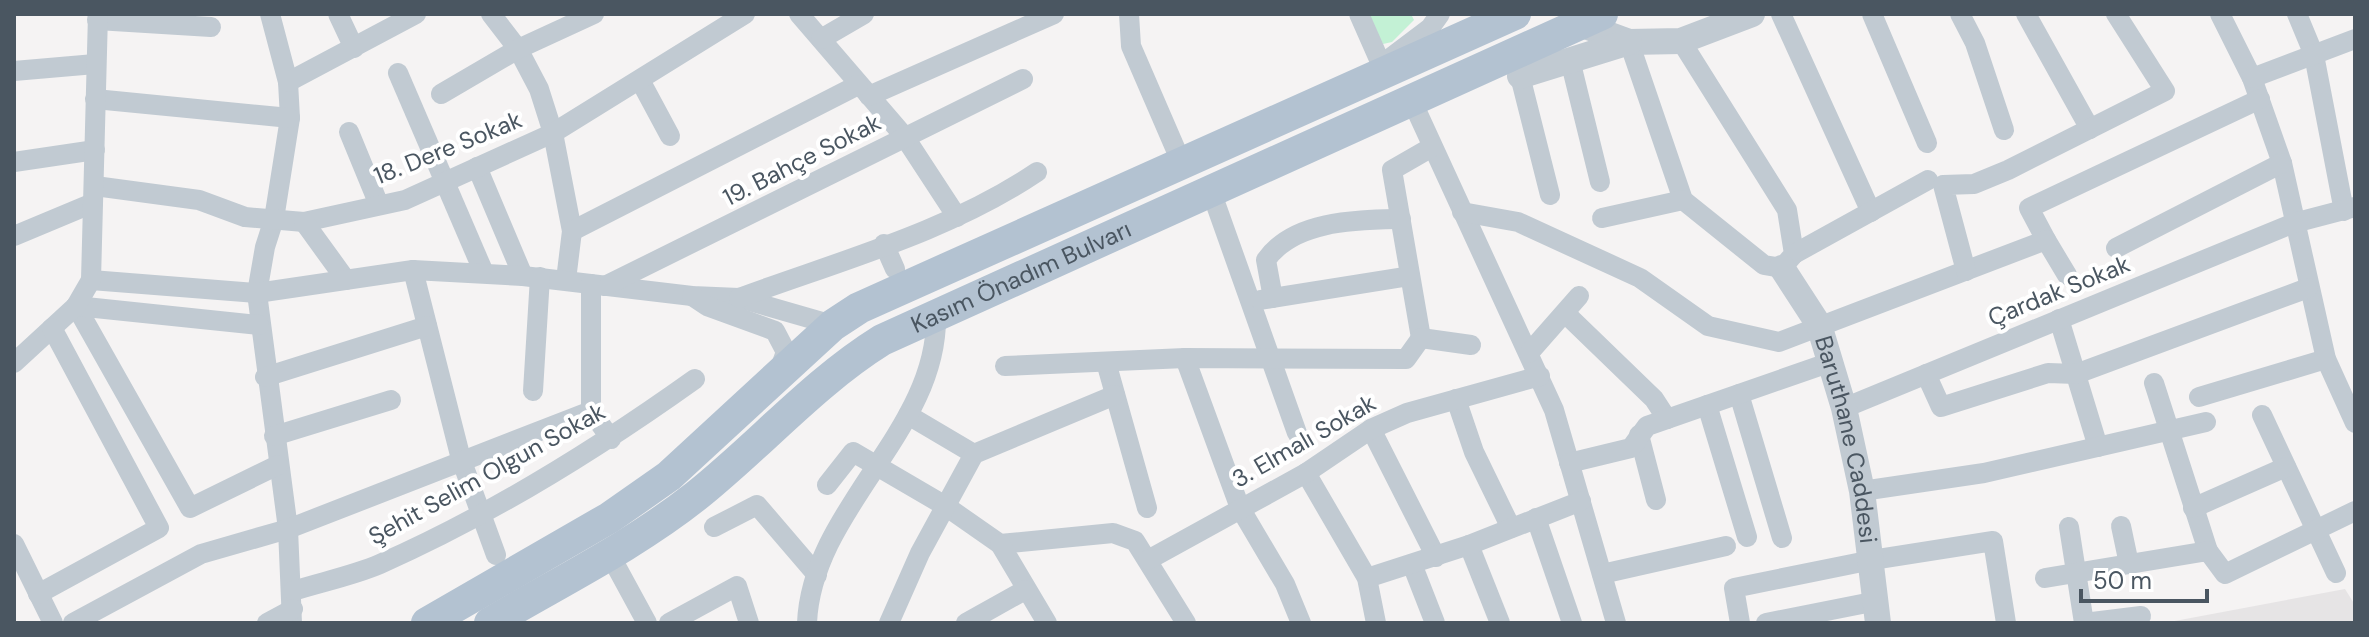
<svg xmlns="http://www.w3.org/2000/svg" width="2369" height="637" font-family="'DM Sans',sans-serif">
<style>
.education{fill:#e6e4e5}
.green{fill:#c3f1d5}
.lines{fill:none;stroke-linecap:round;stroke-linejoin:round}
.minor{stroke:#c1cad2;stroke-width:20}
.tertiary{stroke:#c1cad2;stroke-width:26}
.primary{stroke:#b3c2d1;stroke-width:32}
.labels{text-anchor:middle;stroke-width:8;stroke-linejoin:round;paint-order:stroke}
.street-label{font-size:24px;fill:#4a5661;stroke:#fff}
</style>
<rect width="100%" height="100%" fill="#f5f3f3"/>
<path class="education" d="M2345,589L2355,605V623H2164Z"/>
<path class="green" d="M1366,14H1411L1414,20L1392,42L1383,44Z"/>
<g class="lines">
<g class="minor">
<path d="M270,14L288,82L290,118L274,219L265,247L257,293L288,529L292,623"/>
<path d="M338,14L354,48"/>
<path d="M491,14L518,49L539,89L553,133L572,231L566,280"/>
<path d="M799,14L904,136L957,217"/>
<path d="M1129,14L1131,46L1182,164"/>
<path d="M1359,14L1385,73"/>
<path d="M1781,14L1871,212"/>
<path d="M1872,14L1927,143"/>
<path d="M1960,14L1975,43L2004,130"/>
<path d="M2026,14L2090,129"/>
<path d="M2220,14L2252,78L2282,163L2326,359L2355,423"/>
<path d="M2297,14L2314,55L2344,211"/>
<path d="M97,20L211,27"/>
<path d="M821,39L864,14"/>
<path d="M1629,42L1683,200L1764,265L1782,268L1794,254L1787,210L1681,41"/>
<path d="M1389,59L1430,28L1440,14"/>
<path d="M1570,60L1600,182"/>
<path d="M14,71L95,64"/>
<path d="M398,73L484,273"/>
<path d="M1520,76L1550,195"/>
<path d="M2252,78L2355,39"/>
<path d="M288,82L416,14"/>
<path d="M641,82L670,136"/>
<path d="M441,94L518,49L594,14"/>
<path d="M869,96L1054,14"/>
<path d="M95,99L290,118"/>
<path d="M1412,101L1554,410L1616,623"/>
<path d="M349,132L379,205"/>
<path d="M14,162L95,150"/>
<path d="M477,167L523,276"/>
<path d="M95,186L199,200L245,217L304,222L405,200L553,133L745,14"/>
<path d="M1211,191L1297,433"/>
<path d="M1462,212L1518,222L1640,278L1708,326L1779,342L2046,240L2029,208L2260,99"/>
<path d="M1602,218L1683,200"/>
<path d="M304,222L346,280"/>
<path d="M572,231L858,85"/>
<path d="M14,236L93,203"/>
<path d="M2046,240L2067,275"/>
<path d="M884,244L895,269"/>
<path d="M2116,248L2282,163"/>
<path d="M1794,254L1928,180"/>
<path d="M413,270L461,459L496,555"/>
<path d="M1966,271L1943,185L1974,184L2008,170L2165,91L2116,14"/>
<path d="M91,280L257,293L413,270L523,276L692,296L739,298L833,325"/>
<path d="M605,286L1023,79"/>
<path d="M692,296L707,306L775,331L786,352L779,371"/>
<path d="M739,298C839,261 948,232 1037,172"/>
<path d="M1273,298L1266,260C1294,220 1356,220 1401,219"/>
<path d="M1260,300L1410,276"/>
<path d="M76,306L190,508L278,465"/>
<path d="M76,306L259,325"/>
<path d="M1565,313L1654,399L1667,419"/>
<path d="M2059,319L2098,447"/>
<path d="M1421,338L1392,170L1432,147"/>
<path d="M1421,338L1471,345"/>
<path d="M1529,353L1579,296"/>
<path d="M1185,358L1240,508L1285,584L1301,623"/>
<path d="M1106,362L1147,508"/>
<path d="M14,363L76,306L91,280L98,14"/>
<path d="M1005,366L1185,358L1406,359L1421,338"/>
<path d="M1926,374L1941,407L2048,373L2076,374L2308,288"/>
<path d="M265,377L427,326"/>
<path d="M2154,383L2208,551"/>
<path d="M533,391L540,277"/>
<path d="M1739,394L1782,538"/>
<path d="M2199,397L2326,359"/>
<path d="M1456,399L1474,452L1511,528"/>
<path d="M1707,405L1747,537"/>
<path d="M1844,408L2294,223L2355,207"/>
<path d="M591,411V284"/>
<path d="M908,415L974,454"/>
<path d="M2262,415L2336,573"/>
<path d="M1371,429L1436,557"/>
<path d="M1639,435L1656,500"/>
<path d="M274,436L391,400"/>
<path d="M1569,463L1631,448L1647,426L1831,362"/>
<path d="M1306,473L1367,578L1376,623"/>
<path d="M827,485L853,452L947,507L1000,544L1113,533L1135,541L1186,623"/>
<path d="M1862,491L1984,473L2206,422"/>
<path d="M2193,508L2286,467"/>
<path d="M1536,518L1572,623"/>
<path d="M2121,526L2129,564"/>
<path d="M714,527L757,505L817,575"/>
<path d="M2069,527L2084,623"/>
<path d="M14,544L53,623"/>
<path d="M1000,544L1047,623"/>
<path d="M1469,545L1500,623"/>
<path d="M610,555L647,623"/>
<path d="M1148,560L1306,473L1371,429L1407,413L1540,376"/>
<path d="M1412,564L1435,623"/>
<path d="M1602,574L1726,546"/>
<path d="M1367,578L1469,545L1581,501"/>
<path d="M2045,578L2208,551L2225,574L2355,511"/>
<path d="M293,591C321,582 352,576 380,564C491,515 597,449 695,379"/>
<path d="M38,594L159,528L52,328"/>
<path d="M73,623L201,554L288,529L591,411L611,439"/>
<path d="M267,623L293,609"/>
<path d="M669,623L737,586L749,623"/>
<path d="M807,623C812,507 940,430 936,313"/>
<path d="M889,623L920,553L974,454L1115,395"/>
<path d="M966,623L1025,590"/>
<path d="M1740,623L1734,588L1872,560L1993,541L2006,623"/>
<path d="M1766,623L1877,601"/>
<path d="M2084,623L2141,616"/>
</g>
<g class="tertiary">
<path d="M1580,24L1629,42L1681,41L1752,14"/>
<path d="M1520,76L1629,42"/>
<path id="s1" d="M1782,268L1819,325L1844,408L1862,491L1878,623"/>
</g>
<g class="primary">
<path d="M427,623L609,518L669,476L833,325L859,308L1515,14"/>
<path id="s2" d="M490,623C559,582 633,546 696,496C760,445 813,383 882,340L1602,14"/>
</g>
</g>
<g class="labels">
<g class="street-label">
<text transform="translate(448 148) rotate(-22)" y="8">18. Dere Sokak</text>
<text transform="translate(802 160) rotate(-27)" y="8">19. Bahçe Sokak</text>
<text dy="8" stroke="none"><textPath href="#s2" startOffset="638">Kasım Önadım Bulvarı</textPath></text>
<text transform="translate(2059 291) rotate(-22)" y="8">Çardak Sokak</text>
<text dy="8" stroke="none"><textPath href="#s1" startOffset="186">Baruthane Caddesi</textPath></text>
<text transform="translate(1304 441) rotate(-30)" y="8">3. Elmalı Sokak</text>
<text transform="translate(487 474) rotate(-29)" y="8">Şehit Selim Olgun Sokak</text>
</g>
</g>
<rect width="2369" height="637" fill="none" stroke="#4a5661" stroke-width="32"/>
<path d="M2081 589v12h126v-12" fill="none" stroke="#4a5661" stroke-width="4"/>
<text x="2093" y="589" font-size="24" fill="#4a5661" stroke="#ffffff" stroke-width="6" paint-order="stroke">50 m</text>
</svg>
